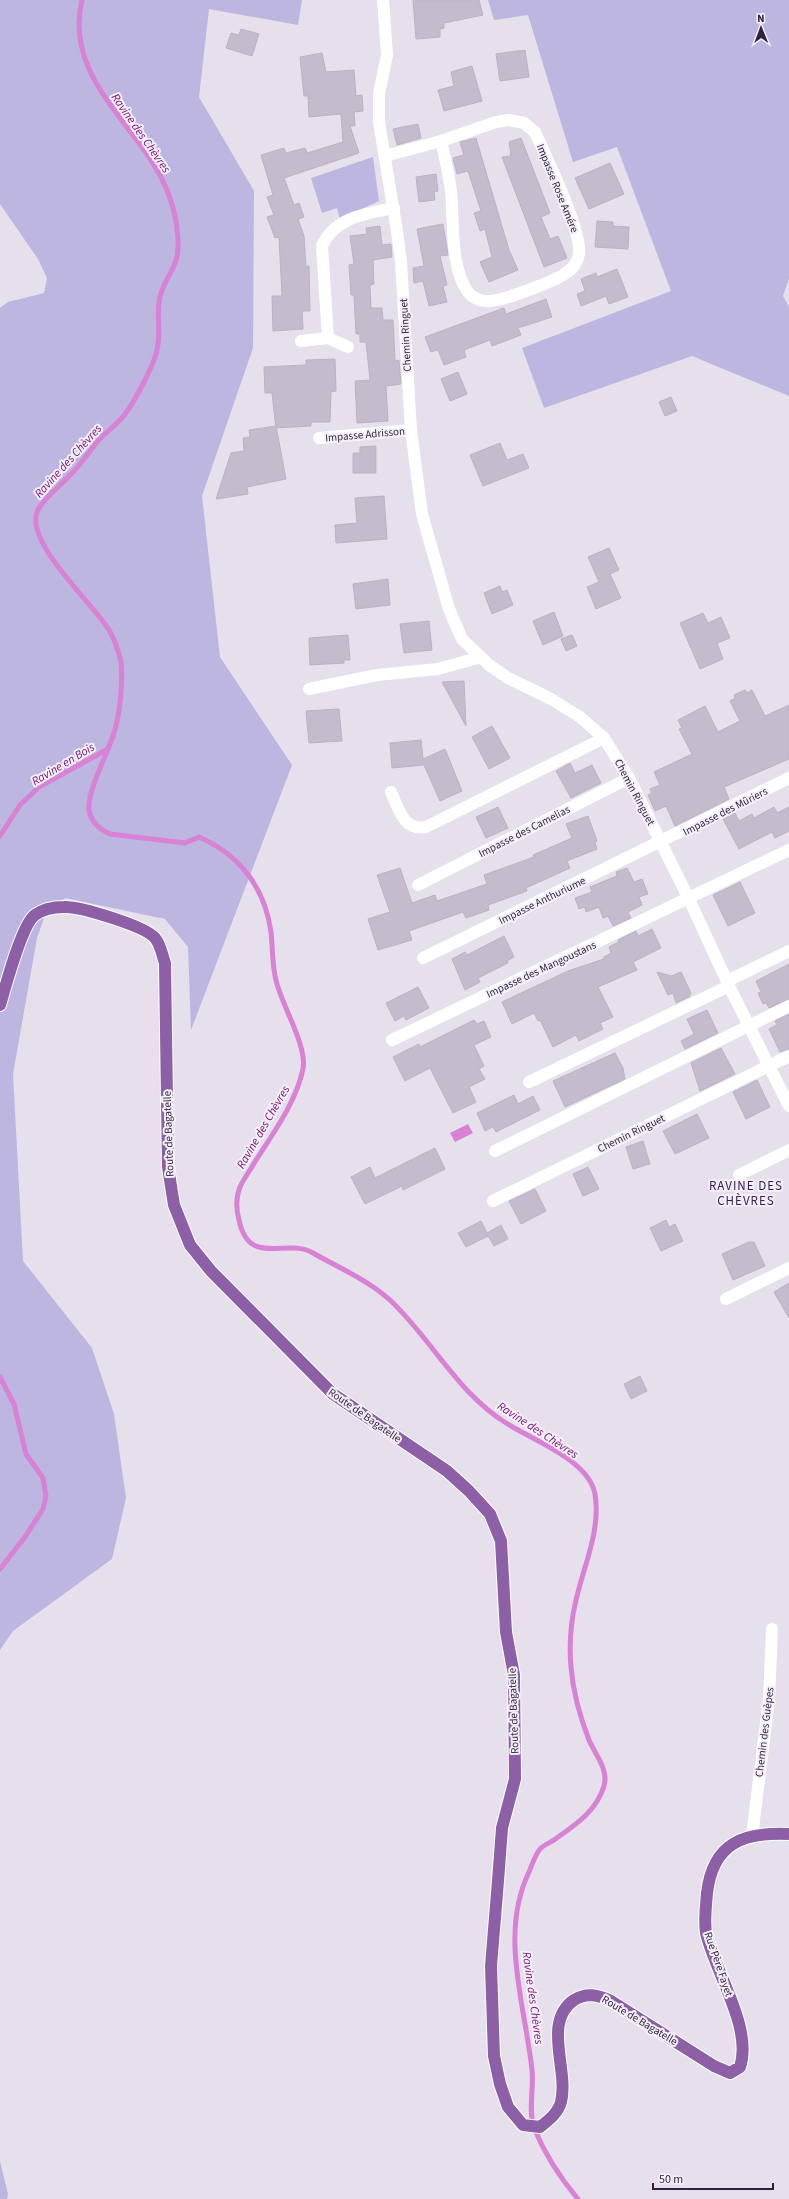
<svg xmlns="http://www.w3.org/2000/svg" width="789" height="2199" font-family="'Source Sans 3',sans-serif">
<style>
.green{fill:#bcb6e0}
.water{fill:#d881d5}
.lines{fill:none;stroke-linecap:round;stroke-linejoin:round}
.stream{stroke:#d881d5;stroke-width:5}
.building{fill:#c4bccd;stroke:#bbb1c7}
.major-casing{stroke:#fff;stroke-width:14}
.minor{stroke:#fff;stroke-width:12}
.major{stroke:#8c5fa7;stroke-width:12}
.labels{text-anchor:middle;stroke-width:4;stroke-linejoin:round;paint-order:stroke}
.street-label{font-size:11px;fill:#321e3f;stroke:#f3f0f9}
.water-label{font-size:12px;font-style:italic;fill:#81127b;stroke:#f3f0f9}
.quarter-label{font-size:13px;letter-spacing:1px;fill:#3e1853;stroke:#f3f0f9}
</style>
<rect width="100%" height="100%" fill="#e5e0ec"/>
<g class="green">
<path d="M0,0H302L298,25L209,9L199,97L254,191L253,348L202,496L220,657L292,765L191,1030L188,947L165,919L65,898L45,915L37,938L13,1074L23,1261L92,1348L114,1414L126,1498L112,1559L13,1631L0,1650V308L8,302L44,293L47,278L38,259L0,204Z"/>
<path d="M488,0H789V279L783,296L789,307V396L692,356L544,408L522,348L671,291L617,147L573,162L528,15L494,20Z"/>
<path d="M373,157L379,201L340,219L337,208L322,213L311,178Z"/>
<path d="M0,2161L8,2194L7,2199H0Z"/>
</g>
<path class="water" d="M468,1124L473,1133L455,1142L450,1133Z"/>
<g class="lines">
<g class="stream">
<path d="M82,0C66,67 118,110 151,160C163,178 172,199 176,221C178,235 180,250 175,263C170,277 161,285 159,302C157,318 161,334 157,350C154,365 135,401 125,414C118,424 107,431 98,441C88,453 80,466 68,477C60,486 40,502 37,512C26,543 91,602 107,627C113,635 119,652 121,662C123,684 120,713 114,733C108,753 87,791 89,810C91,822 99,829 110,834L185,843L199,837C240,855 265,888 271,932C273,951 272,972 279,990C286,1012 307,1048 303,1069C296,1103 271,1136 253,1165C249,1172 243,1180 240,1187C236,1197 236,1209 239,1220C249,1268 286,1237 313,1253C339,1268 370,1281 391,1301C432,1340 457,1392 506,1423C532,1440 589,1460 595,1494C601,1530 584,1565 576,1600C571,1621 569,1645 571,1667C573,1691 580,1717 589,1740C595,1754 609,1770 604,1786C596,1812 575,1825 554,1840C549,1843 544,1845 540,1849C535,1855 532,1865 529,1872C499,1934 525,2005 532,2070C534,2088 528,2111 534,2128C544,2152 561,2179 578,2199"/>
<path d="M0,836L20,805L39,787L108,749"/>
<path d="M0,1377L14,1404L26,1454L43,1478L46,1496L43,1509L25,1537L0,1569"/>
</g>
</g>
<g class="building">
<path d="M413,0H479L483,15L444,23V28L440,29V37L416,39Z"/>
<path d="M241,29L259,34L252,56L226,48L231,33L239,35Z"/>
<path d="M525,50L529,77L500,81L496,54Z"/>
<path d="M322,53L326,72L354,70L356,96L362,95L363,111L354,112L355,126H350L359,153L284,178L294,205L299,203L304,217L298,219L304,236L306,266H309L310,311H302L303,329L273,331L272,296H282L279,237L275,238L267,217L274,215L267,197L273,195L261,155L284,148L286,153L305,148L307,153L343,142L341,114L309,117L308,96H304L300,57Z"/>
<path d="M472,66L482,101L444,111L438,90L454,86L451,72Z"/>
<path d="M418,124L421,138L397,145L393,129Z"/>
<path d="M476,138L509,250L518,270L489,282L480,262L492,257L485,229L480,231L474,213L481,211L468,171L457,174L453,158L464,155L460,142Z"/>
<path d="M521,138L550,213L541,217L550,239L558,236L567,258L544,267L502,157L511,156L509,142Z"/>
<path d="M610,163L624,194L589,209L575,178Z"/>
<path d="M436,174L438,191L434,192L435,200L419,202L416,177Z"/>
<path d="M597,221L613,222V226L629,227L628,249L595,247Z"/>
<path d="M443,224L448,255L440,256L447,285L443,286L447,302L429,306L423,281L414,283L413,268L424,266L417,229Z"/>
<path d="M380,226L382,245L391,244L392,257L373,260L374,284L370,285L371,308H382L383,320H393L395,361L399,360L401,384L386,386L388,421L357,423L355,381L370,380L366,342H360V334H356L354,295H351L349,265L354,264L350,236L367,234L366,228Z"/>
<path d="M617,269L628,297L609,304L606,296L581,306L577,294L585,291L581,279L596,273L597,277Z"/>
<path d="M546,299L552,317L518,328L521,335L492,346L490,340L464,350L466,357L444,365L438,350L431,352L425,337L504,308L506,314Z"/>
<path d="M335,359L336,391L331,392L330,422H311V426L276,428L272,393H265L264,367L306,365V360Z"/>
<path d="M458,372L467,394L450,401L441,379Z"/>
<path d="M671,397L677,411L665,416L659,402Z"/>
<path d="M276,426L286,479L247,487L248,494L216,499L231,453L244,451L243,438L250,437L249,430Z"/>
<path d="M500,443L507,460L523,454L529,468L483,486L470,455Z"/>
<path d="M376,446V473H353V453H360V447Z"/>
<path d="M384,496L387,539L336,543L335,525L357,523L355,498Z"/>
<path d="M609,548L619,570L610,574L621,598L596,609L587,587L599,582L588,557Z"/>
<path d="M388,579L390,605L356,609L353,584Z"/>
<path d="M500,586L502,592L507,590L513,605L492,614L484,593Z"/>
<path d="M554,612L563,636L543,645L533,621Z"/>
<path d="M703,613L708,623L721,617L730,638L717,643L723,659L700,669L680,623Z"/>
<path d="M429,621L432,650L404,653L400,624Z"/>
<path d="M348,635L350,660H344V663L310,665L309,638Z"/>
<path d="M572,635L577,646L566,651L561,639Z"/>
<path d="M464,681L466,726L442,682Z"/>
<path d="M745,690L747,693L752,690L765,716L789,705V759L724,787L729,799L675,826L666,806L655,811L648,795L652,793L650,789L660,785L654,772L692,754L679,729L682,728L678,720L705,706L718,732L740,721L730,701L735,698L734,695Z"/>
<path d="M339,709L342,741L309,743L306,711Z"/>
<path d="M492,726L510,758L489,769L472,737Z"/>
<path d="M421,740L423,759L445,749L462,791L440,801L424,765L392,768L390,743Z"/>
<path d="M570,763L575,773L592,765L601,783L571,798L556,771Z"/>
<path d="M498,807L508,828L486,838L476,817Z"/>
<path d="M774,807L777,813L789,807V831L775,838L772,832L739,849L723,819L735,813L739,821L752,814L754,818Z"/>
<path d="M588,816L597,841L595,842L597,849L567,861L570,868L526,888L527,891L488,905L489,910L466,918L463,912L409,931L412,940L378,950L368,919L390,912L377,875L400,868L412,903L435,895L437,901L487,884L484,875L534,857L533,855L572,838L566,824Z"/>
<path d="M627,868L634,882L642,879L648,894L639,897L642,905L628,912L631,918L613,926L608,916L603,918L599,907L586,912L585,907L579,909L575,898L592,892L590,887L617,876L616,872Z"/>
<path d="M740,882L755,913L728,926L713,895Z"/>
<path d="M652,929L661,948L633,962L637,970L598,987L613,1017L600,1023L603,1029L579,1041L576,1035L553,1047L540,1020L538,1021L534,1013L512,1024L502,1002L568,971L604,959V957L611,953L609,947L619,942L618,940L636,931L638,936Z"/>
<path d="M504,936L514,957L507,961L508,963L478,978L480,982L465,990L452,959L465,952L467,955Z"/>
<path d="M789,964V999L769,1008L766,1003L763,1004L758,993L761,992L756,981Z"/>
<path d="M657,972L671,976L681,972L691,993L689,997L676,1003L673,993L668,995Z"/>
<path d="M418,987L429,1008L406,1020L404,1016L395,1021L386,1003Z"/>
<path d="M707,1010L718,1033L685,1049L681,1041L694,1034L687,1019Z"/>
<path d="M789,1014V1049L780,1052L769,1029L777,1025L775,1021Z"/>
<path d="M474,1020L477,1024L484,1021L491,1037L474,1045L484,1066L479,1069L485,1079L469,1087L476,1102L453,1113L430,1068L405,1081L393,1057L419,1044L420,1047Z"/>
<path d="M721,1048L735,1074L700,1091L691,1063Z"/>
<path d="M615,1053L623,1068L625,1079L565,1107L553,1081Z"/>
<path d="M757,1080L770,1107L746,1119L733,1092Z"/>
<path d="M514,1095L518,1104L533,1096L540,1110L496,1132L493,1127L485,1131L477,1113Z"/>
<path d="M697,1114L709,1138L675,1154L663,1131Z"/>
<path d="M643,1141L650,1164L633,1169L626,1147Z"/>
<path d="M435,1148L445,1169L403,1190L402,1186L365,1204L351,1177L370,1167L375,1178Z"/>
<path d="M588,1167L599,1189L583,1196L573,1174Z"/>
<path d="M535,1189L546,1211L521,1224L509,1201Z"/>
<path d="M666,1220L669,1227L675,1224L683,1241L661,1251L650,1228Z"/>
<path d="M481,1221L487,1233L501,1225L508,1239L494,1246L487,1234L488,1236L466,1247L458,1233Z"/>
<path d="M749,1242H754L765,1266L733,1280L722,1254Z"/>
<path d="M789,1283V1318L774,1292Z"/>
<path d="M640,1376L647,1391L631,1399L624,1384Z"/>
</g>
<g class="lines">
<g class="major-casing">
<path id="major" d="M0,1005C5,988 22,924 35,915C43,909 54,907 64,907C79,906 145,926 155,938C161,945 162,955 165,963L168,1167L174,1205L190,1245L211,1271L333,1394L447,1471L469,1491L490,1514L501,1541L506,1632L514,1675L515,1779L502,1828L498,1881L491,1966L494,2056L500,2084L508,2107L523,2125L540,2127C549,2120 558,2113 561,2102C569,2070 542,2022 574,2000C587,1992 598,1995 611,2001L714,2066L730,2073L740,2067C753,2028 715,1972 706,1933C704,1921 706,1906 707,1893C713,1843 743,1832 789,1834"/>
</g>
<g class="minor">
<path d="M383,0L387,55L379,94V122L397,231L401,262L411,430L422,514L449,609L462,639L489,665L508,678L551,699L580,717L604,738L629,778L689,899L729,986L789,1106"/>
<path d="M385,156L441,141L496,122L509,120L524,123L535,132C546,157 582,230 579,254C578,261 573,269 566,273C553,282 505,300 490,301C482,302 472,298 468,292C450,268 454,221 451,192C449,174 445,158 441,141"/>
<path d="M328,338L322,246C335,217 365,214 394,208"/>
<path d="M301,341L328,338L348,347"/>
<path d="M319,438L411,430"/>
<path d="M309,689L377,675L438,669L481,657"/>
<path d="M391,792C399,809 403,831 426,827L604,738"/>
<path d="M418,885L629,778"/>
<path d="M423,958L789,778"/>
<path d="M727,981L789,951"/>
<path d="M392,1040L789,850"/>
<path d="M529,1082L729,986"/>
<path d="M495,1151L789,1006"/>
<path d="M739,1175L789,1150"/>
<path d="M493,1201L789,1056"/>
<path d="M726,1299L789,1268"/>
<path d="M752,1836L769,1699L772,1629"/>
</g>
<use href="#major" class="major"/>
</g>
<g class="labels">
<g class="street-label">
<text transform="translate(558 188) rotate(68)" y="4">Impasse Rose Amére</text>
<text transform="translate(405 335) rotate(-93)" y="4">Chemin Ringuet</text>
<text transform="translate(365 434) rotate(-5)" y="4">Impasse Adrisson</text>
<text transform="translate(635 792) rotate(62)" y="4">Chemin Ringuet</text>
<text transform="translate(725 811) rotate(-27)" y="4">Impasse des Mûriers</text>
<text transform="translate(524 831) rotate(-27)" y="4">Impasse des Camelias</text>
<text transform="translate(542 900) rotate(-26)" y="4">Impasse Anthuriume</text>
<text transform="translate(541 969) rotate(-25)" y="4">Impasse des Mangoustans</text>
<text transform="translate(631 1133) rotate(-26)" y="4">Chemin Ringuet</text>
<text transform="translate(168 1134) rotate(-92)" y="4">Route de Bagatelle</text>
<text transform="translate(365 1415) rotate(35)" y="4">Route de Bagatelle</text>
<text transform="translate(513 1711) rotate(-92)" y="4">Route de Bagatelle</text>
<text transform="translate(764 1732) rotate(-83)" y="4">Chemin des Guèpes</text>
<text transform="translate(719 1964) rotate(71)" y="4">Rue Père Fayet</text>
<text transform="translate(640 2020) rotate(31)" y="4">Route de Bagatelle</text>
</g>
<g class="water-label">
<text transform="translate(141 133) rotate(55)" y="4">Ravine des Chèvres</text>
<text transform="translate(68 461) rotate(-48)" y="4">Ravine des Chèvres</text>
<text transform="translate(63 764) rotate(-31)" y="4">Ravine en Bois</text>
<text transform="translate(263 1127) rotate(-60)" y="4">Ravine des Chèvres</text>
<text transform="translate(538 1430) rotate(33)" y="4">Ravine des Chèvres</text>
<text transform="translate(533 1998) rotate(82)" y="4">Ravine des Chèvres</text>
</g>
<g class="quarter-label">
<text x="746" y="1190">RAVINE DES<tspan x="746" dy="15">CHÈVRES</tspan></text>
</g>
</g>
<g transform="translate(761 28) rotate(359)" stroke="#f3f0f9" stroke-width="3" paint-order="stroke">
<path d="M0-3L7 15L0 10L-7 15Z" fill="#321e3f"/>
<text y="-6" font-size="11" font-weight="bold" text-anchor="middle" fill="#321e3f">N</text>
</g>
<path d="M653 2183v6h120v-6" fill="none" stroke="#321e3f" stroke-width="2"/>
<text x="659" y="2183" font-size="12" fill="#321e3f" stroke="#f3f0f9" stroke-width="3" paint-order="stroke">50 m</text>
</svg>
